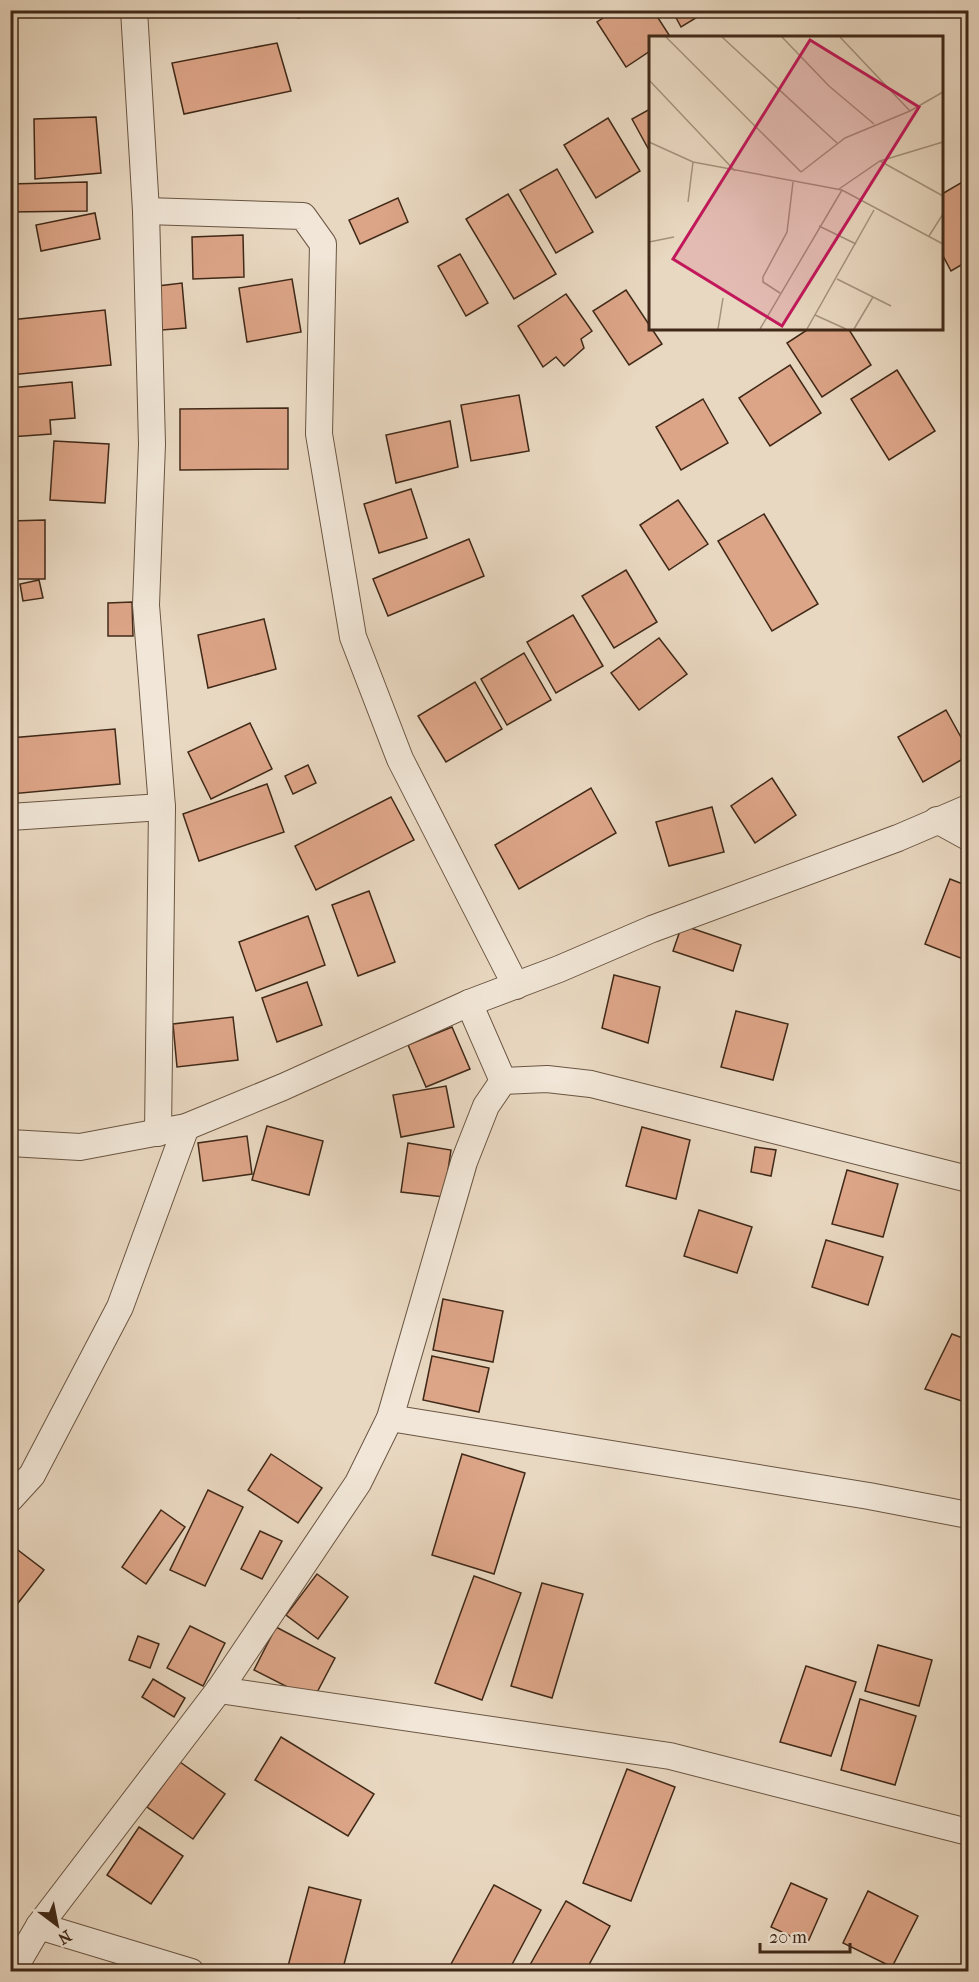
<svg xmlns="http://www.w3.org/2000/svg" width="979" height="1982" font-family="'IM FELL French Canon',serif">
<style>
.building{fill:#dda588;stroke:#402918;stroke-width:1.5}
.lines{fill:none;stroke-linecap:round;stroke-linejoin:round}
.street-casing{stroke:#6a5542;stroke-width:28}
.street{stroke:#f1e6d7;stroke-width:26}
.inset-road{fill:none;stroke:#a5927d;stroke-width:1.5}
.view{fill:#c2185b;fill-opacity:0.15;stroke:#c2185b;stroke-width:3}
.inset-edge{fill:none;stroke:#402918;stroke-width:3}
</style>
<rect width="100%" height="100%" fill="#e9d8c1"/>
<filter id="stains"><feTurbulence type="fractalNoise" baseFrequency=".00333" numOctaves="4"/><feColorMatrix values="0 0 0 0 .2 0 0 0 0 .09 0 0 0 0 .02 0 0 0 .5 -.17"/></filter>
<radialGradient id="worn" r=".72"><stop offset=".6" stop-color="#630" stop-opacity="0"/><stop offset="1" stop-color="#630" stop-opacity=".3"/></radialGradient>
<g class="building">
<path d="M296,10H327L298,18Z"/>
<path d="M615,10H653L671,38H650V51L626,67L597,22Z"/>
<path d="M672,10H709L681,27Z"/>
<path d="M277,43L291,91L184,114L172,63Z"/>
<path d="M650,109V152L632,119Z"/>
<path d="M96,117L101,173L35,179L34,119Z"/>
<path d="M608,118L640,171L596,198L564,145Z"/>
<path d="M557,169L593,232L556,253L520,190Z"/>
<path d="M964,181L968,190V261L951,271L942,254V194Z"/>
<path d="M87,182V211L10,212V184Z"/>
<path d="M508,194L556,274L514,299L466,219Z"/>
<path d="M398,198L408,222L360,244L349,220Z"/>
<path d="M95,213L100,239L41,251L36,225Z"/>
<path d="M243,235L244,277L193,279L192,237Z"/>
<path d="M460,254L488,303L466,316L438,266Z"/>
<path d="M292,279L301,332L247,342L239,288Z"/>
<path d="M182,283L186,328L162,330L158,286Z"/>
<path d="M626,290L662,344L629,365L593,311Z"/>
<path d="M566,294L592,331L581,339L584,348L564,366L556,357L543,367L518,326Z"/>
<path d="M105,310L111,365L10,375V320Z"/>
<path d="M810,328H848L871,365L822,397L787,343Z"/>
<path d="M790,365L821,413L770,446L739,398Z"/>
<path d="M897,370L935,431L889,460L851,399Z"/>
<path d="M72,382L75,418L50,420L51,434L10,437V388Z"/>
<path d="M519,395L529,451L471,461L461,405Z"/>
<path d="M703,399L728,443L681,470L656,427Z"/>
<path d="M288,408V469L180,470V409Z"/>
<path d="M450,421L458,467L396,483L386,435Z"/>
<path d="M54,441L109,444L105,503L50,500Z"/>
<path d="M411,489L427,538L379,553L364,504Z"/>
<path d="M678,500L708,544L669,570L640,525Z"/>
<path d="M764,514L818,604L772,631L718,541Z"/>
<path d="M45,520V579H10V521Z"/>
<path d="M469,539L484,576L388,616L373,579Z"/>
<path d="M626,570L657,622L614,648L582,596Z"/>
<path d="M39,580L43,598L23,601L20,584Z"/>
<path d="M132,602L133,636H108V603Z"/>
<path d="M573,615L603,666L556,693L527,642Z"/>
<path d="M264,619L276,669L208,688L198,635Z"/>
<path d="M659,638L687,674L639,710L611,673Z"/>
<path d="M524,653L551,700L507,725L481,679Z"/>
<path d="M475,682L502,729L446,762L418,716Z"/>
<path d="M946,710L968,750V756L923,782L898,737Z"/>
<path d="M250,723L272,769L211,799L188,752Z"/>
<path d="M115,729L120,784L10,794V738Z"/>
<path d="M308,765L316,783L293,794L285,776Z"/>
<path d="M772,778L796,815L755,843L731,806Z"/>
<path d="M267,784L284,832L199,861L183,814Z"/>
<path d="M591,788L616,833L519,889L495,845Z"/>
<path d="M391,797L414,840L316,890L295,846Z"/>
<path d="M712,807L724,852L669,866L656,822Z"/>
<path d="M950,879L968,886V961L925,944Z"/>
<path d="M369,891L395,962L358,976L332,905Z"/>
<path d="M308,916L325,965L256,991L239,942Z"/>
<path d="M682,925L741,945L733,971L673,951Z"/>
<path d="M614,975L660,987L648,1043L602,1028Z"/>
<path d="M307,982L322,1025L277,1042L262,998Z"/>
<path d="M736,1011L788,1024L773,1080L721,1067Z"/>
<path d="M233,1017L238,1060L177,1067L173,1024Z"/>
<path d="M452,1027L470,1069L426,1087L408,1045Z"/>
<path d="M446,1086L454,1127L401,1137L393,1095Z"/>
<path d="M267,1126L323,1141L309,1195L252,1180Z"/>
<path d="M642,1127L690,1140L676,1199L626,1186Z"/>
<path d="M247,1136L252,1174L203,1181L198,1143Z"/>
<path d="M408,1143L451,1150L444,1197L401,1192Z"/>
<path d="M755,1147L776,1150L771,1176L751,1172Z"/>
<path d="M847,1170L898,1184L883,1237L832,1224Z"/>
<path d="M699,1210L752,1227L737,1273L684,1256Z"/>
<path d="M826,1240L883,1257L868,1305L812,1287Z"/>
<path d="M443,1299L503,1311L493,1362L433,1350Z"/>
<path d="M952,1334L968,1340V1403L925,1389Z"/>
<path d="M432,1356L489,1368L479,1412L423,1400Z"/>
<path d="M271,1454L322,1488L298,1523L248,1490Z"/>
<path d="M462,1454L525,1473L494,1574L432,1555Z"/>
<path d="M208,1490L243,1507L205,1586L170,1570Z"/>
<path d="M161,1510L185,1527L146,1584L122,1567Z"/>
<path d="M260,1531L282,1541L262,1579L241,1569Z"/>
<path d="M10,1544L44,1570L11,1612L10,1611Z"/>
<path d="M317,1574L348,1597L318,1639L286,1615Z"/>
<path d="M474,1576L521,1593L482,1700L435,1683Z"/>
<path d="M542,1583L583,1594L552,1698L511,1686Z"/>
<path d="M190,1626L225,1643L203,1686L167,1668Z"/>
<path d="M276,1627L335,1658L313,1700L254,1670Z"/>
<path d="M138,1636L159,1644L150,1668L129,1660Z"/>
<path d="M878,1645L932,1660L919,1706L865,1691Z"/>
<path d="M806,1666L856,1682L831,1756L780,1742Z"/>
<path d="M153,1679L185,1698L174,1717L142,1697Z"/>
<path d="M860,1699L916,1716L895,1785L841,1770Z"/>
<path d="M281,1737L374,1794L348,1836L255,1780Z"/>
<path d="M180,1762L225,1794L193,1839L147,1807Z"/>
<path d="M627,1769L675,1787L631,1901L583,1883Z"/>
<path d="M139,1827L183,1856L151,1904L107,1875Z"/>
<path d="M791,1883L827,1899L807,1944L771,1927Z"/>
<path d="M494,1885L541,1910L508,1972H461L450,1966Z"/>
<path d="M309,1887L361,1900L342,1972L287,1970Z"/>
<path d="M868,1891L918,1916L892,1967L843,1943Z"/>
<path d="M566,1901L610,1926L585,1972H526Z"/>
</g>
<g class="lines">
<g class="street-casing">
<g id="street">
<path d="M134,10L146,211L152,444L146,605L162,807L158,1133"/>
<path d="M146,211L303,216L323,244L319,434L353,637L400,759L516,986"/>
<path d="M10,817L162,807"/>
<path d="M937,820L968,837"/>
<path d="M469,1003L503,1081"/>
<path d="M503,1081L547,1079L591,1084L968,1179"/>
<path d="M10,1143L80,1147L186,1127L283,1087L469,1003L559,969L652,929L898,838L968,808"/>
<path d="M390,1418L869,1496L968,1515"/>
<path d="M10,1499L32,1475L120,1307L186,1127"/>
<path d="M219,1690L670,1756L968,1832"/>
<path d="M39,1926L191,1972"/>
<path d="M12,1972L39,1926L219,1690L358,1483L390,1418L464,1162L486,1106L503,1081"/>
</g>
</g>
<use href="#street" class="street"/>
</g>
<g transform="translate(649 36)">
<rect width="294" height="294" fill="#e9d8c1"/>
<path class="inset-road" d="M17,1L152,136M73,1L188,107M133,1L180,50L225,88M191,1L261,75M0,44L86,135M0,106L44,126L193,154L294,208M231,125L294,160M152,136L196,102L261,75L294,56M190,153L231,125L294,106M39,166L44,126M170,190L207,208M280,200L294,178M0,206L25,201M188,243L242,270M131,257L114,246V241L138,196L144,146M166,279L197,293M69,293L74,262M111,293L193,154M158,293L225,174M205,293L224,261"/>
<path class="view" d="M161,4L270,71L133,290L24,223Z"/>
<rect width="294" height="294" class="inset-edge"/>
</g>
<rect width="979" height="1982" fill="none" stroke="#e9d8c1" stroke-width="36"/>
<rect x="12" y="12" width="955" height="1958" fill="none" stroke="#402918" stroke-width="3"/>
<rect x="18" y="18" width="943" height="1946" fill="none" stroke="#402918" stroke-width="1.5"/>
<g transform="translate(57 1925) rotate(148)" stroke="#f1e6d7" stroke-width="4.5" paint-order="stroke">
<path d="M0-4.5L10 22L0 15L-10 22Z" fill="#402918"/>
<text y="-9" font-size="16" font-weight="bold" text-anchor="middle" fill="#402918">N</text>
</g>
<path d="M760 1943v9h90v-9" fill="none" stroke="#402918" stroke-width="3"/>
<text x="769" y="1943" font-size="18" fill="#402918" stroke="#f1e6d7" stroke-width="4.5" paint-order="stroke">20 m</text>
<rect width="100%" height="100%" filter="url(#stains)"/>
<rect width="100%" height="100%" fill="url(#worn)"/>
</svg>
